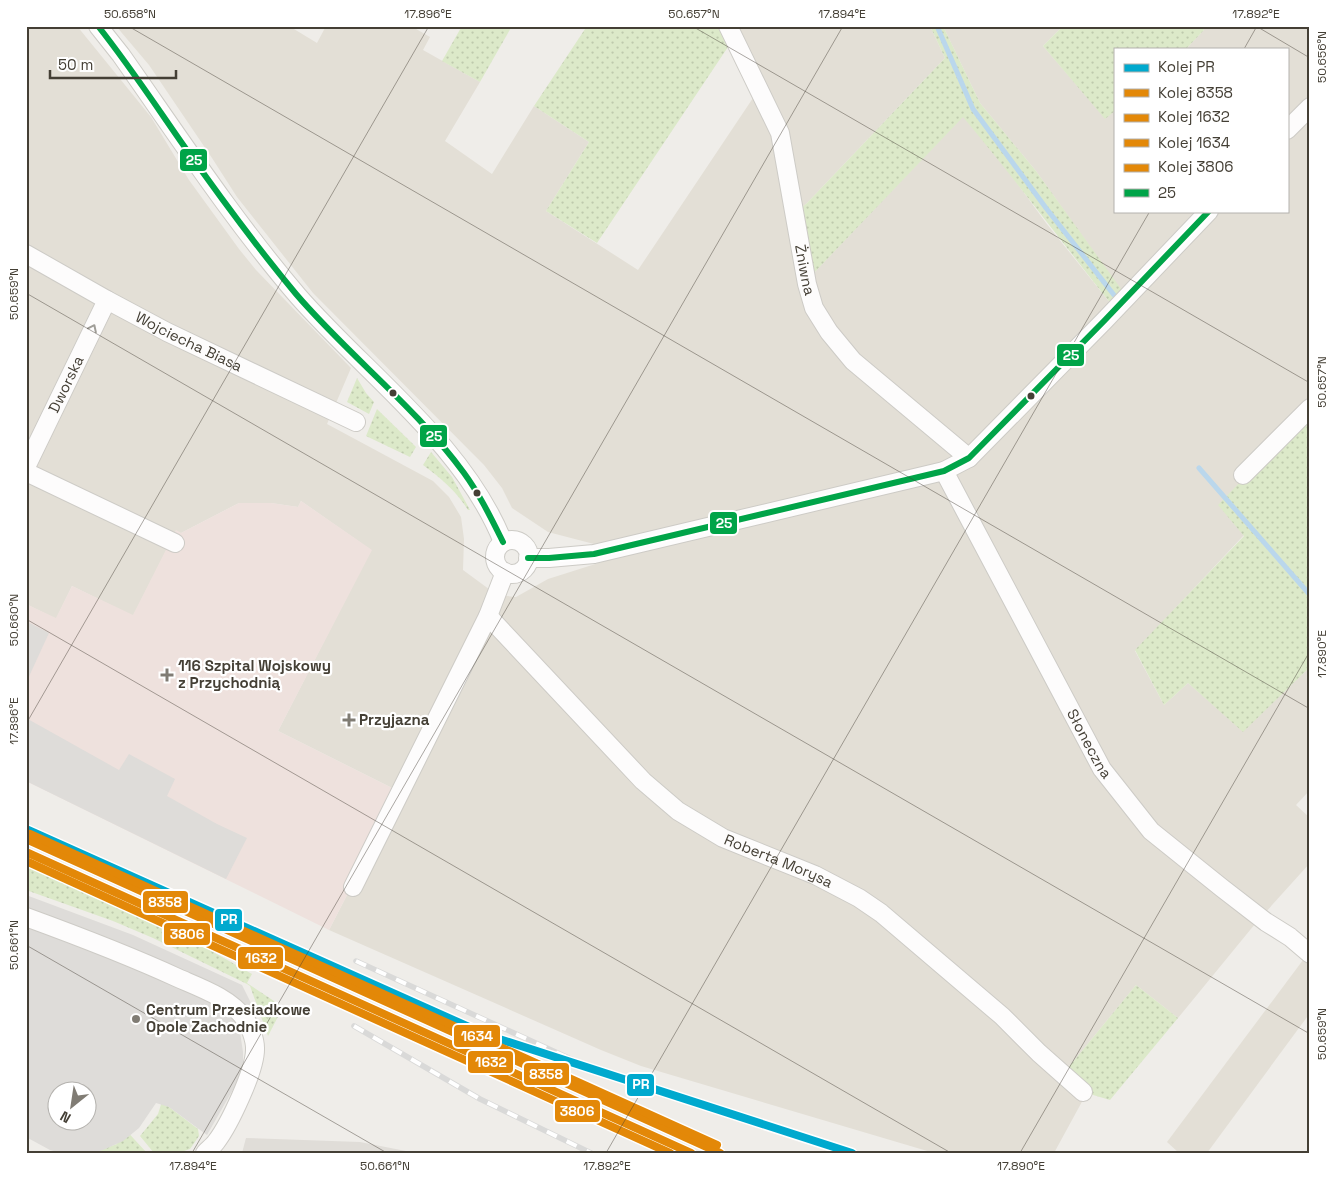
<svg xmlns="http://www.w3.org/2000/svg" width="1336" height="1179" font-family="'Space Grotesk',sans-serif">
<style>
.residential{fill:#e3dfd6;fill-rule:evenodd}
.industrial{fill:#e0ddd8}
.medical{fill:#eee1dd}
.grass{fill:url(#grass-dots)}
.parking{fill:#dedcd9;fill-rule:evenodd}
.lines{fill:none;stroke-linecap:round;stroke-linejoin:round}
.stream{stroke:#bad7ec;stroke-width:5}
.minor-casing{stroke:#cdcbc6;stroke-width:20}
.minor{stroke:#fdfcfc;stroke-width:18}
.rail-casing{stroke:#d9d9d8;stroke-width:5.5}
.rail{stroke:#fff;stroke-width:4;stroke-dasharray:11;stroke-linecap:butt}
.bus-1-casing{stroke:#fff;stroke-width:10}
.bus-1{stroke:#00a448;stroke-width:6}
.rail-1-casing{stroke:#fff;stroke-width:11}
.rail-2-casing{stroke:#fff;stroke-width:11}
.rail-3-casing{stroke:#fff;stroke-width:11}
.rail-4-casing{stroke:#fff;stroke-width:11}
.rail-5-casing{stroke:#fff;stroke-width:11}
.rail-1{stroke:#00a9ce;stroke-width:8}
.rail-2{stroke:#e38808;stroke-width:8}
.rail-3{stroke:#e38808;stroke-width:8}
.rail-4{stroke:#e38808;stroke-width:8}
.rail-5{stroke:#e38808;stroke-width:8}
.oneway{stroke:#a09e98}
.ticks{fill:none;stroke:#443f35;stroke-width:1;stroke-opacity:0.45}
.bus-dot{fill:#443f35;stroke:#fff;stroke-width:2}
.poi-dot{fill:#807c74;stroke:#fff;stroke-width:2}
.labels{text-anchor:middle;stroke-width:4.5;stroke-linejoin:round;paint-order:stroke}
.street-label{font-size:15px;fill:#443f35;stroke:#fff}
.poi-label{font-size:15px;font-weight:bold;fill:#443f35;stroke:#fff;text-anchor:start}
.line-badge{stroke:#fff;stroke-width:2}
.badge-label{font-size:14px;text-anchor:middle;font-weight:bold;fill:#fff}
.neatline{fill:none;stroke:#443f35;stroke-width:2}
.ticks-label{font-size:12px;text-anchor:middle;fill:#443f35}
</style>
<defs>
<pattern id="grass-dots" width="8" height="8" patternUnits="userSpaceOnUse" patternTransform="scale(1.25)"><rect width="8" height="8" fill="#dce9c9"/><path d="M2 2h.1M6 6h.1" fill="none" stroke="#bec9ad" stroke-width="1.8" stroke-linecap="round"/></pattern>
</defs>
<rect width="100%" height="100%" fill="#efede9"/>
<g class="residential">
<path d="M26,26H77L151,117L189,180L239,249L256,270L351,368L327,424L433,481L449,497L461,517L464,539L463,570L497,595L516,597L548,579L728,522L594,544L548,532L512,508L502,488L484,465L313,293L237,197L212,158L149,65L116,26H289L317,43L326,26H411L430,37L423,50L480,82L445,141L492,174L534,106L589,142L546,211L638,270L755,95L732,26H930L945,58L807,203L795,213L809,278L963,116L1003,164L1046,223L1115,309L1126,297L1036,171L980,103L943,26H1063L1043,46L1105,118L1115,111V211H1287V49H1186L1204,30L1202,26H1310V409L1244,535L1135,651L1164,705L1188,683L1243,731L1310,667V790L1296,805L1310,818V863L1255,924L1178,1018L1136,985L1063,1074L1084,1098L1054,1153H934L641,1066L601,1050L329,930L400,792L278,731L371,550L301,501L298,507L271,503H239L181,533L176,531L133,616L72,586L56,619L26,604ZM860,889L910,925L966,985Z"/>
<path d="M1303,960L1310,966V1013L1207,1153H1179L1167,1142Z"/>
</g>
<path class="industrial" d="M246,1138L360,1142L416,1153H242Z"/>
<path class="medical" d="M301,501L372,550L278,731L400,792L329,930L26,781V604L56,618L72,586L133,615L176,530L181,533L239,503H271L298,507Z"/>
<g class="grass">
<path d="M462,26H512L480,82L442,61Z"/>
<path d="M587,26H720L730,44L597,243L546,211L589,142L534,106Z"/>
<path d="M930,26H943L980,103L1036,171L1127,297L1115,309C1064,245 1015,179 963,117L809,278L795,213L807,203L945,58Z"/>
<path d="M1063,26H1202L1204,30L1186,49H1115V111L1105,119L1043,46Z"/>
<path d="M357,378L366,393L374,402L369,414L347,402Z"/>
<path d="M377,409L416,447L410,457L366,436Z"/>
<path d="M1310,409V667L1243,732L1188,683L1164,705L1135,650L1244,536L1218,505Z"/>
<path d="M431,452L452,477L470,510H468C457,492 441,478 423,465Z"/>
<path d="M26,865L192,940L252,974L247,983L283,1007L268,1036L250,986L247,984L153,938L113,921L26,890Z"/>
<path d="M1136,985L1178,1018L1110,1100L1083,1092L1063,1074Z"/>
<path d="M163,1098L169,1107L198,1129L199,1136L190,1149L178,1153H154L140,1136L158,1114Z"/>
<path d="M122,1126L147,1153H92L117,1144Z"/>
</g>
<g class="parking">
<path d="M26,621L49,633L26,683Z"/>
<path d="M26,718L119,770L129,754L175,779L167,796L217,824L247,838L226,879L26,781Z"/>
<path d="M26,895L133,935L242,985L255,1011L236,1027L240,1032L243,1052V1062L239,1079L207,1135L169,1107L156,1103L139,1128L123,1141L103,1150L92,1153H61L50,1150L26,1137ZM58,1092H88V1122H58Z"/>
</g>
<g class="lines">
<g class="stream">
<path d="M937,26L973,109L1046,208L1114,295"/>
<path d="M1199,468L1310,595"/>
</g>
<g class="minor-casing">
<g id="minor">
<path d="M98,26L121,55C178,136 233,220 298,296C367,375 464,444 503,542"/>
<path id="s1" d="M728,26L780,133L807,284L814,308L829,332L853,361L969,458"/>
<path d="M1287,130L1310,107"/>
<path id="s2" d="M26,254L107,300L167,332L356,422"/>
<path id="s3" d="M26,467L107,300"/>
<path id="s4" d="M944,471L1102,769L1151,831L1222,888L1266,922L1290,937L1310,954"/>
<path d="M26,472L175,543"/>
<path d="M1243,475L1310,408"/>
<circle cx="512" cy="557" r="17"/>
<path d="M528,558H549L594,554L944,471L969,458L1104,321L1209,211"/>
<path id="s5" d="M488,616L643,781L678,811L723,838L815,875L859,898L881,913L1002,1016L1039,1053L1083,1092"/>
<path d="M353,887L488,616L505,572"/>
<path d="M26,917C78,936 128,955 178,978C201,988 230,998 245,1019C250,1025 255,1040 255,1048C256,1069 229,1125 216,1142C213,1146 209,1149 205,1153"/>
</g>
</g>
<use href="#minor" class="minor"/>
<g class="rail-casing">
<g id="rail">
<path d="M26,858L191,932L231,953"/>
<path d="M356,961L597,1071"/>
<path d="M354,1026L480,1099L591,1153"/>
</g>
</g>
<use href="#rail" class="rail"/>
<g class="bus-1-casing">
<g id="bus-1">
<path d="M98,26C129,65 156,106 184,146C220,197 256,246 296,294C349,356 415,406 464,473C480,495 491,518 503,542"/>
<path d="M528,558H549L594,554L944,471L969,458L1104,321L1209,211"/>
</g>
</g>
<use href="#bus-1" class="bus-1"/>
<g class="rail-1-casing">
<path id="rail-1" d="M26,829L487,1035L852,1153"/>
</g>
<g class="rail-2-casing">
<path id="rail-2" d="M26,839L720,1153"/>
</g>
<g class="rail-3-casing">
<path id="rail-3" d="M26,852L691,1153"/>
</g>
<g class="rail-4-casing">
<path id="rail-4" d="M30,834L717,1145"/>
</g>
<g class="rail-5-casing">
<path id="rail-5" d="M26,861L670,1153"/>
</g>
<use href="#rail-1" class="rail-1"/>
<use href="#rail-2" class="rail-2"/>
<use href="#rail-3" class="rail-3"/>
<use href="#rail-4" class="rail-4"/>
<use href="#rail-5" class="rail-5"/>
</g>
<defs><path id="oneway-chevron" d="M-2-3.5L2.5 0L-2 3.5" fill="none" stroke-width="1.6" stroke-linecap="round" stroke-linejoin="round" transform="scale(1.25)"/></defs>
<use class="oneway" href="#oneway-chevron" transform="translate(93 328) rotate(-64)"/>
<path class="ticks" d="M128,26L1310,709M692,26L1310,383M1256,26L1310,58M1244,49L1257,26M26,293L1310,1034M26,619L951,1153M26,724L429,26M26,945L387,1153M192,1153L843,26M606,1153L1150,211M1020,1153L1310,651"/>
<g class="bus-dot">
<circle cx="393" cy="393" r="4.5"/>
<circle cx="1031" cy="396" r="4.5"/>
<circle cx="477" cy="493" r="4.5"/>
</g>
<g class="poi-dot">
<path d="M164.5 667.5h5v5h5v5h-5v5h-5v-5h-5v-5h5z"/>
<path d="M346.5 712.5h5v5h5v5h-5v5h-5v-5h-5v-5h5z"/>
<circle cx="136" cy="1019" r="5"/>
</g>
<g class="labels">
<g class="street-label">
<text dy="5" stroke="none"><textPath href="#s1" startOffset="258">Żniwna</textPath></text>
<text dy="5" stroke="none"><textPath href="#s2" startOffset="185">Wojciecha Biasa</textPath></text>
<text dy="5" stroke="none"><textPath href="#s3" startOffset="92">Dworska</textPath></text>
<text dy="5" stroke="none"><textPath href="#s4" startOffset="309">Słoneczna</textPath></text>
<text dy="5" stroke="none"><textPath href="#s5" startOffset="385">Roberta Morysa</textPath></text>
</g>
<g class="poi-label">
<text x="178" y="671">116 Szpital Wojskowy<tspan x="178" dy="17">z Przychodnią</tspan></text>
<text x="359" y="725">Przyjazna</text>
<text x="146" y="1015">Centrum Przesiadkowe<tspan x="146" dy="17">Opole Zachodnie</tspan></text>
</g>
</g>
<g class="line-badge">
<rect x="179" y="148" width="29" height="24" rx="5" fill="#00a448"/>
<rect x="1056" y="343" width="29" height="24" rx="5" fill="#00a448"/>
<rect x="419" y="424" width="29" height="24" rx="5" fill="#00a448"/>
<rect x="709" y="511" width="29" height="24" rx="5" fill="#00a448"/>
<rect x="142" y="890" width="47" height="24" rx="5" fill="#e38808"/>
<rect x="214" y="908" width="29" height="24" rx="5" fill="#00a9ce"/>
<rect x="163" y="922" width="48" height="24" rx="5" fill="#e38808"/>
<rect x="237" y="946" width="47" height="24" rx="5" fill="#e38808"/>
<rect x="453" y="1024" width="48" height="24" rx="5" fill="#e38808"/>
<rect x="467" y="1050" width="47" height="24" rx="5" fill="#e38808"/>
<rect x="523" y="1062" width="47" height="24" rx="5" fill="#e38808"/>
<rect x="626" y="1073" width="29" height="24" rx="5" fill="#00a9ce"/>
<rect x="554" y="1099" width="47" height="24" rx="5" fill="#e38808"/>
</g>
<g class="badge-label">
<text x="194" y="165">25</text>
<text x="1071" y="360">25</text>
<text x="434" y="441">25</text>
<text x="724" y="528">25</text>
<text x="165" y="907">8358</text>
<text x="229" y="924">PR</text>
<text x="187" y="939">3806</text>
<text x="261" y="963">1632</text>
<text x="477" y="1041">1634</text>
<text x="491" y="1067">1632</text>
<text x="546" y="1079">8358</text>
<text x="641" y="1089">PR</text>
<text x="577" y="1116">3806</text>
</g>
<rect width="1336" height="1179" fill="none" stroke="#ffffff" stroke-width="55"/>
<rect x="1114" y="48" width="175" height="165" fill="#ffffff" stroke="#b4b2ae"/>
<rect x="1124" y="64" width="25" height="8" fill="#00a9ce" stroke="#b4b2ae"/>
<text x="1158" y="72" font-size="15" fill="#443f35">Kolej PR</text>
<rect x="1124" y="89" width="25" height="8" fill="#e38808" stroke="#b4b2ae"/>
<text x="1158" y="98" font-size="15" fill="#443f35">Kolej 8358</text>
<rect x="1124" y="114" width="25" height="8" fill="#e38808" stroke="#b4b2ae"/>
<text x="1158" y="122" font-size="15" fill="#443f35">Kolej 1632</text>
<rect x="1124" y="139" width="25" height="8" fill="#e38808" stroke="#b4b2ae"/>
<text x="1158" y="148" font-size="15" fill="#443f35">Kolej 1634</text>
<rect x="1124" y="164" width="25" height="8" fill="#e38808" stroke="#b4b2ae"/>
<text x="1158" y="172" font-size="15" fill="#443f35">Kolej 3806</text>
<rect x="1124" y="189" width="25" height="8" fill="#00a448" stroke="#b4b2ae"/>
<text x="1158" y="198" font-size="15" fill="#443f35">25</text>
<g transform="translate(72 1106) rotate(210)"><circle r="24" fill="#ffffff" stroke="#b4b2ae"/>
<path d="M0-4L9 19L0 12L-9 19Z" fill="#807c74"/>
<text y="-8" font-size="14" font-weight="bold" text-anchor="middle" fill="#443f35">N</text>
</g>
<path d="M50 70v8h126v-8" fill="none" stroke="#443f35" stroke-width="2.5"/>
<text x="58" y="70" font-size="15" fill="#443f35" stroke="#ffffff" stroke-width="4" paint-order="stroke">50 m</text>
<rect x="28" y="28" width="1280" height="1124" class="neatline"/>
<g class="ticks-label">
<text x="130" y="18">50.658°N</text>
<text x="428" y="18">17.896°E</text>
<text x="694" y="18">50.657°N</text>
<text x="842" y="18">17.894°E</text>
<text x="1256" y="18">17.892°E</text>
<text transform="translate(1322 57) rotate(-90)" y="4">50.656°N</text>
<text transform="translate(14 294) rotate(-90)" y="4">50.659°N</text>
<text transform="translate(1322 382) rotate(-90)" y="4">50.657°N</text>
<text transform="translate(14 620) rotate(-90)" y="4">50.660°N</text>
<text transform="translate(1322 654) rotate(-90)" y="4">17.890°E</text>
<text transform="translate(14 721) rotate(-90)" y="4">17.896°E</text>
<text transform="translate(14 945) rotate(-90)" y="4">50.661°N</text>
<text transform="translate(1322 1034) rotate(-90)" y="4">50.659°N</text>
<text x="193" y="1170">17.894°E</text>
<text x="385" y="1170">50.661°N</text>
<text x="607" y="1170">17.892°E</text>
<text x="1021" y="1170">17.890°E</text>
</g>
</svg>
